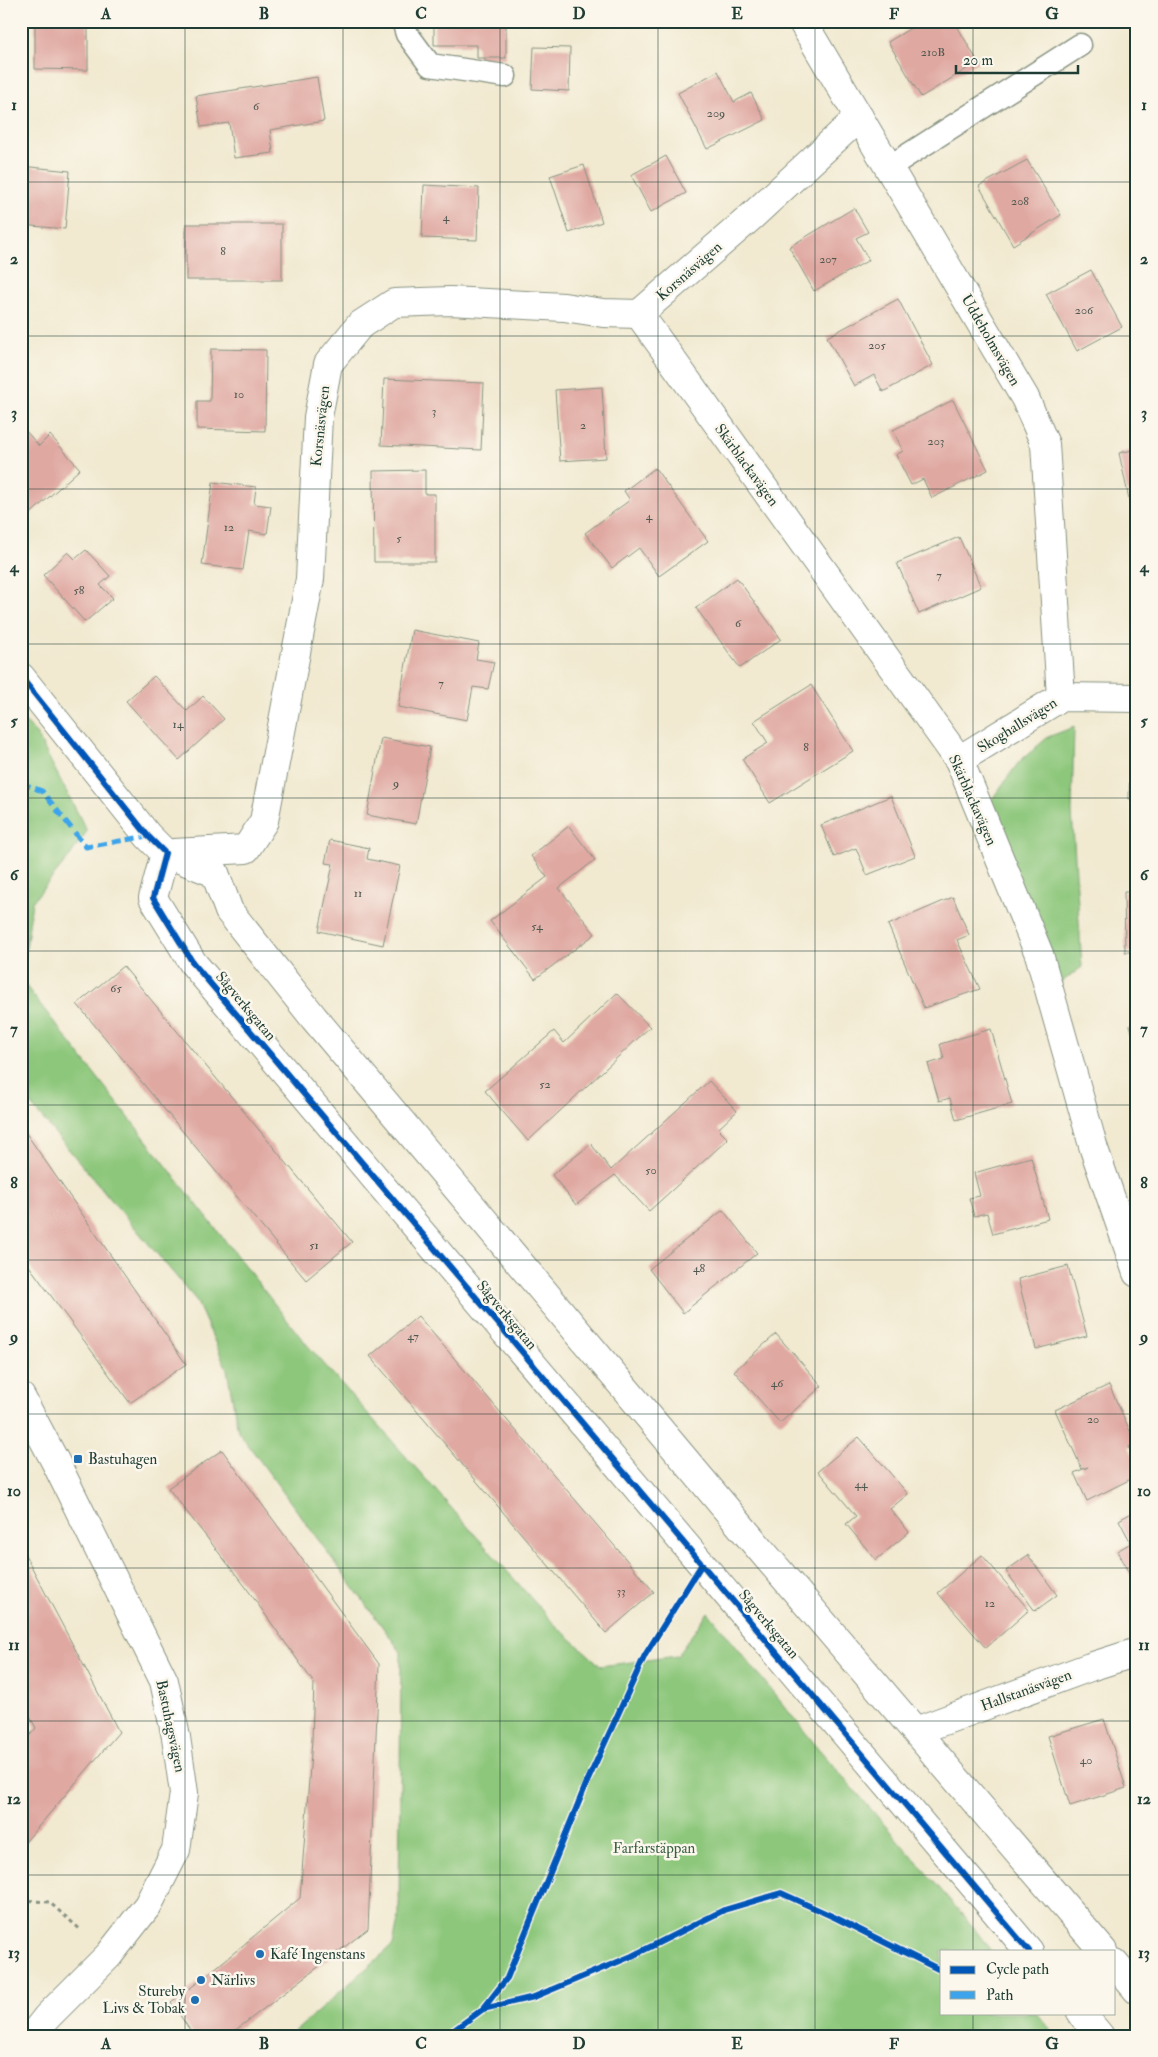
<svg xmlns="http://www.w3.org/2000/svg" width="1158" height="2057" font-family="'IM FELL Double Pica',serif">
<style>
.green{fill:#8dc77c;stroke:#568258}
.building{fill:#dfa8a1}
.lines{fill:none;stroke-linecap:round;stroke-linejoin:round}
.service-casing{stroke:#889382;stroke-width:25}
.minor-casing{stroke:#889382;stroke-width:30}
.path{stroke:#889382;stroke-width:3;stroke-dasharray:4 4;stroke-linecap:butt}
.service{stroke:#fff;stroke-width:22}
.minor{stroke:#fff;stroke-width:28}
.quiet{stroke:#3da4eb;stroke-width:5;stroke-dasharray:10 5;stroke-linecap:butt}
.cycleway-casing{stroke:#fbf7ec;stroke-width:9}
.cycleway{stroke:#0057b8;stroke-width:6}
.grid{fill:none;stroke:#1f3d34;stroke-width:1;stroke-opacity:0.55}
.poi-dot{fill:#1f6fb2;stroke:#fbf7ec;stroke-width:2}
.labels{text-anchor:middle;stroke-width:5;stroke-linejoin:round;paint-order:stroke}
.number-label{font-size:12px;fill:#4f584f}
.street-label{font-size:15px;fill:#1f3d34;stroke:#fbf7ec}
.poi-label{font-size:15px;fill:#1f3d34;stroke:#fbf7ec;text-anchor:start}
.park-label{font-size:15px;fill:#3a6046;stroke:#fbf7ec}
.neatline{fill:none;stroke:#1f3d34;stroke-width:2}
.grid-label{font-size:16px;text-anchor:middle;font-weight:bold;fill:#1f3d34}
</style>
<rect width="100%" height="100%" fill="#fbf7ec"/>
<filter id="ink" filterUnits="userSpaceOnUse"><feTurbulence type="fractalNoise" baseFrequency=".02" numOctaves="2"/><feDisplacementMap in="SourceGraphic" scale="10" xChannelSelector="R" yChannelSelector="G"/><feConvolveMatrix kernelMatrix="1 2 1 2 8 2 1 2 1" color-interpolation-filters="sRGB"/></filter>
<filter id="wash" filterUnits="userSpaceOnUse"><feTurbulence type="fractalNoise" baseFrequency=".0096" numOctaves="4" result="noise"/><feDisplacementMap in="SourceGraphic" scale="20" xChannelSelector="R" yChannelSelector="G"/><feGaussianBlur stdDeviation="1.12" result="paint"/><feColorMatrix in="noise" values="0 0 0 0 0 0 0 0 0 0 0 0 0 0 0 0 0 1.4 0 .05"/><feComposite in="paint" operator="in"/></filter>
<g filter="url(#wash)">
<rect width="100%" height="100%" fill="#f1e9d0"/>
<g class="green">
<path d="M21,717L37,735L87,831L67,860L32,902L22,981L302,1339L553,1623L601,1666L677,1656L708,1612L818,1748L974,1928L991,1951H942V2013H1036L1055,2036H290L393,1945L399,1915L401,1652L238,1431L227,1369L196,1300L21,1093Z"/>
<path d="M1074,727L1072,812L1082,967L1051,990L987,806L1019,762L1048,737Z"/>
</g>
<g id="blocks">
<g class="building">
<path d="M35,21H88V70L35,69Z"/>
<path d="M434,21H506V58H477V45H434Z"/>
<path d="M922,21H954L978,62L921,97L888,42Z"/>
<path d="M534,47L570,48L569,91L532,89Z"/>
<path d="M718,71L734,102L751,93L765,120L707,149L678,93Z"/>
<path d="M317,77L324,121L270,130L273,153L234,158L229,123L201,127L196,96Z"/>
<path d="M666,156L686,193L651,212L631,175Z"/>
<path d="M1027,160L1061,215L1013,245L979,186Z"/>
<path d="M584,165L602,222L569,233L550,176Z"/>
<path d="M21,166L70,171L65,229L21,225Z"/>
<path d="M424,185L479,188L477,240L422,238Z"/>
<path d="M854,208L868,232L856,238L869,260L814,291L789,247Z"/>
<rect x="186" y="224" width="96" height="56"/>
<path d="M1091,270L1122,327L1077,351L1046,294Z"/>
<path d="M898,299L933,365L883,392L874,375L854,386L827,337Z"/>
<path d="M211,349L266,350L265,431L197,429V401H210Z"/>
<path d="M384,379L484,383L481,450L381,445Z"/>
<path d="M602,387L606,458L560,461L555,390Z"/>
<path d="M953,400L988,470L932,498L923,479L911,485L896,455L903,451L893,430Z"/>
<path d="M25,430L39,446L50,435L80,469L27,517L21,510V433Z"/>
<path d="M1137,449V530L1136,531L1119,453Z"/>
<path d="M655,468L708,541L659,576L639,548L612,568L585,533L630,500L624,491Z"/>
<path d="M425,470V494H435V562H374L373,471Z"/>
<path d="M213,482L256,487L254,504L271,506L267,534L249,531L243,570L202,565Z"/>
<path d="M959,537L981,587L919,614L897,563Z"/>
<path d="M86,550L110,576L100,585L113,598L85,622L43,575L68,552L75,559Z"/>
<path d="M737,578L781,639L740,668L696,608Z"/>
<path d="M412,630L479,643L476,659L494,662L488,689L473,687L467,720L398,707Z"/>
<path d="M154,676L187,711L203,696L224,719L179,760L126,701Z"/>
<path d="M811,685L853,751L770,803L742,759L768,743L754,721Z"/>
<path d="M381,738L430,747L416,824L367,815Z"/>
<path d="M1130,760H1137V799H1129Z"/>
<path d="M891,796L915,856L867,875L856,848L834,857L821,825Z"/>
<path d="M569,826L595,860L559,888L595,934L535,979L490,921L547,877L531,856Z"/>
<path d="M330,840L369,848L367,859L400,866L383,945L319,931L333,864L325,863Z"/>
<path d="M1124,892H1137V952H1125Z"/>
<path d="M953,897L969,935L957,940L980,989L924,1008L888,925Z"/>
<path d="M123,966L352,1242L306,1280L77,1004Z"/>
<path d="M617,993L650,1027L528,1141L485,1091L554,1031L564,1043Z"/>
<path d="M1137,1023V1047H1136L1130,1025Z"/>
<path d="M991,1029L1012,1104L956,1120L950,1098L939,1101L928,1064L944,1059L940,1044Z"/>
<path d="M709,1081L737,1111L718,1129L728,1139L649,1211L615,1175L576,1205L552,1175L591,1144L611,1170Z"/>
<path d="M21,1126L186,1364L130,1403L21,1255Z"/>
<path d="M1031,1157L1048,1219L993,1234L987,1213L974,1216L969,1198L980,1196L974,1173Z"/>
<path d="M723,1210L757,1253L683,1313L649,1269Z"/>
<path d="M1068,1266L1087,1336L1036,1349L1018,1279Z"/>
<path d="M418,1316L654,1592L606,1633L370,1356Z"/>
<path d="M776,1334L822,1386L780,1423L734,1371Z"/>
<path d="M1109,1385L1136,1444L1129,1447L1137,1463V1476L1087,1501L1074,1473L1088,1467L1082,1469L1055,1410Z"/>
<path d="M859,1437L908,1494L890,1509L909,1532L876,1560L846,1524L856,1516L818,1471Z"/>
<path d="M222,1450L379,1664L368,1929L228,2036H194L171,2002L201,1980L300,1898L312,1740L314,1683L245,1586L168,1488Z"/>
<path d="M1137,1510V1583L1135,1584L1117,1551L1131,1543L1119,1520Z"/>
<path d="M21,1547L119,1732L21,1847V1746L36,1728L21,1700Z"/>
<path d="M982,1555L1029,1610L986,1648L938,1593Z"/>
<path d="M1028,1555L1057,1595L1035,1611L1006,1571Z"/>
<path d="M1104,1719L1126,1788L1070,1806L1048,1736Z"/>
</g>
</g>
</g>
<g filter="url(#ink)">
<use href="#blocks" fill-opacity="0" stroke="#889382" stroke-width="1"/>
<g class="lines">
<g class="service-casing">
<g id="service">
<path d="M403,21L407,34L430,65L505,76"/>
<path d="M889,167L1080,45"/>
</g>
</g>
<g class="minor-casing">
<g id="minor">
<path d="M802,21L1025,398L1045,444L1061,697"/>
<path d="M639,314L959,760L1039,954L1094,1149L1137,1273"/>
<path d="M21,677L148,836L165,853L153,898L193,963L1029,1951"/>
<path d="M959,760L1061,697L1137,698"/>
<path d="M165,853L215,873L229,911L314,1018L743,1529L1103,1951"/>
<path d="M174,853L246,849L264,821L310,579L318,417L328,364L360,325L394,303L450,301L564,307L603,313L639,314L751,217L859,117"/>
<path d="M21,1397L56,1463L164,1681L176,1737L184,1793L176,1850L148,1905L109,1955L47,2017L32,2036"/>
<path d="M916,1731L1090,1667L1137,1652"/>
<path d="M1114,1963L1137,1990"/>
<path d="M1081,2013L1100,2036"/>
</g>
</g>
<path class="path" d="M21,1900L49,1902L82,1931"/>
<use href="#service" class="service"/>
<use href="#minor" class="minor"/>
<path class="quiet" d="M21,783L42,791L86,847L148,836"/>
<g class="cycleway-casing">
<g id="cycleway">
<path d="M21,677L148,836L165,853L153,898L193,963L1029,1951"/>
<path d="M483,2009L534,1997L632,1956L724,1910L781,1893L836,1918L942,1971"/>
<path d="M446,2036L483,2009L507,1978L587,1782L645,1655L702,1564"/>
</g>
</g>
<use href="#cycleway" class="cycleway"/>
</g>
</g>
<path class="grid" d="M185,21V2036M343,21V2036M500,21V2036M658,21V2036M815,21V2036M973,21V1951M21,182H1137M21,336H1137M21,489H1137M21,644H1137M21,798H1137M21,951H1137M21,1105H1137M21,1260H1137M21,1414H1137M21,1568H1137M21,1721H1137M21,1875H1137M973,2013V2036"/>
<g class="poi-dot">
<rect x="73" y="1454" width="10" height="10" rx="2.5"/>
<circle cx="260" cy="1954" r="5"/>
<circle cx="201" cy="1980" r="5"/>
<circle cx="195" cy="2000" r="5"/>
</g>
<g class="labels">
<g class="number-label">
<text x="933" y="56">210B</text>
<text x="256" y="110">6</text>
<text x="716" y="117">209</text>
<text x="1020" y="205">208</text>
<text x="446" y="221">4</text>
<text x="223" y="255">8</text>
<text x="828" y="263">207</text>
<text x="1084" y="314">206</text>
<text x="877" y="349">205</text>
<text x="239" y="398">10</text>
<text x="434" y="415">3</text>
<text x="583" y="429">2</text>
<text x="936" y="445">203</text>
<text x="649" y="520">4</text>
<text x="229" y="531">12</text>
<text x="399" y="542">5</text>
<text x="939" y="579">7</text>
<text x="79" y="594">58</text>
<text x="738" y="627">6</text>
<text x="441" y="687">7</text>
<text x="178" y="728">14</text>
<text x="806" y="751">8</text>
<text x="396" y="787">9</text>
<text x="358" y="897">11</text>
<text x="537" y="930">54</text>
<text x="116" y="992">65</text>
<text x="545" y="1088">52</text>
<text x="651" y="1174">50</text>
<text x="314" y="1249">51</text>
<text x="699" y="1272">48</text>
<text x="413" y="1340">47</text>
<text x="777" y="1387">46</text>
<text x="1093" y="1423">20</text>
<text x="861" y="1488">44</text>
<text x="621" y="1595">33</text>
<text x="990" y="1607">12</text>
<text x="1086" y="1764">40</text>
</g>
<g class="street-label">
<text transform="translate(689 271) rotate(-41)" y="5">Korsnäsvägen</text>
<text transform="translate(991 340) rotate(60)" y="5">Uddeholmsvägen</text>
<text transform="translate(320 426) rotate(-84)" y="5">Korsnäsvägen</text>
<text transform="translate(747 465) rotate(54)" y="5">Skärblackavägen</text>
<text transform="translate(1017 725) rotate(-32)" y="5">Skoghallsvägen</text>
<text transform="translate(973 800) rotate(66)" y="5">Skärblackavägen</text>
<text transform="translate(246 1006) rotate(50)" y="5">Sågverksgatan</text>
<text transform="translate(507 1315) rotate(50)" y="5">Sågverksgatan</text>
<text transform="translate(769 1624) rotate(50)" y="5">Sågverksgatan</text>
<text transform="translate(1026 1690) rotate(-20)" y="5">Hallstanäsvägen</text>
<text transform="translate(171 1726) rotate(78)" y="5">Bastuhagsvägen</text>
</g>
<g class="poi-label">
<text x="88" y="1464">Bastuhagen</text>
<text x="270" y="1959">Kafé Ingenstans</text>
<text x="211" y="1985">Närlivs</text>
<text x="185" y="1996" text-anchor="end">Stureby<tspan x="185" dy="17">Livs &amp; Tobak</tspan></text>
</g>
<g class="park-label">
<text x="654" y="1853">Farfarstäppan</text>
</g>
</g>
<rect width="1158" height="2057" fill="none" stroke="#fbf7ec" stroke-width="55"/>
<rect x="940" y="1950" width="175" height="65" fill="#fbf7ec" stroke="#a3ada2"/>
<rect x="950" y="1966" width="25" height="8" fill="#0057b8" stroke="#a3ada2"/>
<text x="986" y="1974" font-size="15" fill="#1f3d34">Cycle path</text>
<rect x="950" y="1991" width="25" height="8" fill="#3da4eb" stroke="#a3ada2"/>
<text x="986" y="2000" font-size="15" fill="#1f3d34">Path</text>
<path d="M956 65v8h122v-8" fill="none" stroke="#1f3d34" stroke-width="2.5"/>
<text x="963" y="65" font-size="15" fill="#1f3d34" stroke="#fbf7ec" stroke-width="4" paint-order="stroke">20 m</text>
<rect x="28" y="28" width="1102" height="2002" class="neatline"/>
<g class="grid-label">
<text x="106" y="19">A</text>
<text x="264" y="19">B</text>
<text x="421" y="19">C</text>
<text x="579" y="19">D</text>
<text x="737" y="19">E</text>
<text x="894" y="19">F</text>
<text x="1052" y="19">G</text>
<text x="14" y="110">1</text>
<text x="1144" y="110">1</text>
<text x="14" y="264">2</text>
<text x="1144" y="264">2</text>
<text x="14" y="418">3</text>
<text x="1144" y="418">3</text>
<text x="14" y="572">4</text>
<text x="1144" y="572">4</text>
<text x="14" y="726">5</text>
<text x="1144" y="726">5</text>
<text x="14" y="880">6</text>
<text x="1144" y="880">6</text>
<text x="14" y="1034">7</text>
<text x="1144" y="1034">7</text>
<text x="14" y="1188">8</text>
<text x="1144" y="1188">8</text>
<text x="14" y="1342">9</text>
<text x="1144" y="1342">9</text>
<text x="14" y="1496">10</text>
<text x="1144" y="1496">10</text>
<text x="14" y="1650">11</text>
<text x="1144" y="1650">11</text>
<text x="14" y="1804">12</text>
<text x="1144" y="1804">12</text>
<text x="14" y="1958">13</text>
<text x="1144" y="1958">13</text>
<text x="106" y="2049">A</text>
<text x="264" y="2049">B</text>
<text x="421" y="2049">C</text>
<text x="579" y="2049">D</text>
<text x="737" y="2049">E</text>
<text x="894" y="2049">F</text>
<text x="1052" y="2049">G</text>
</g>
</svg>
